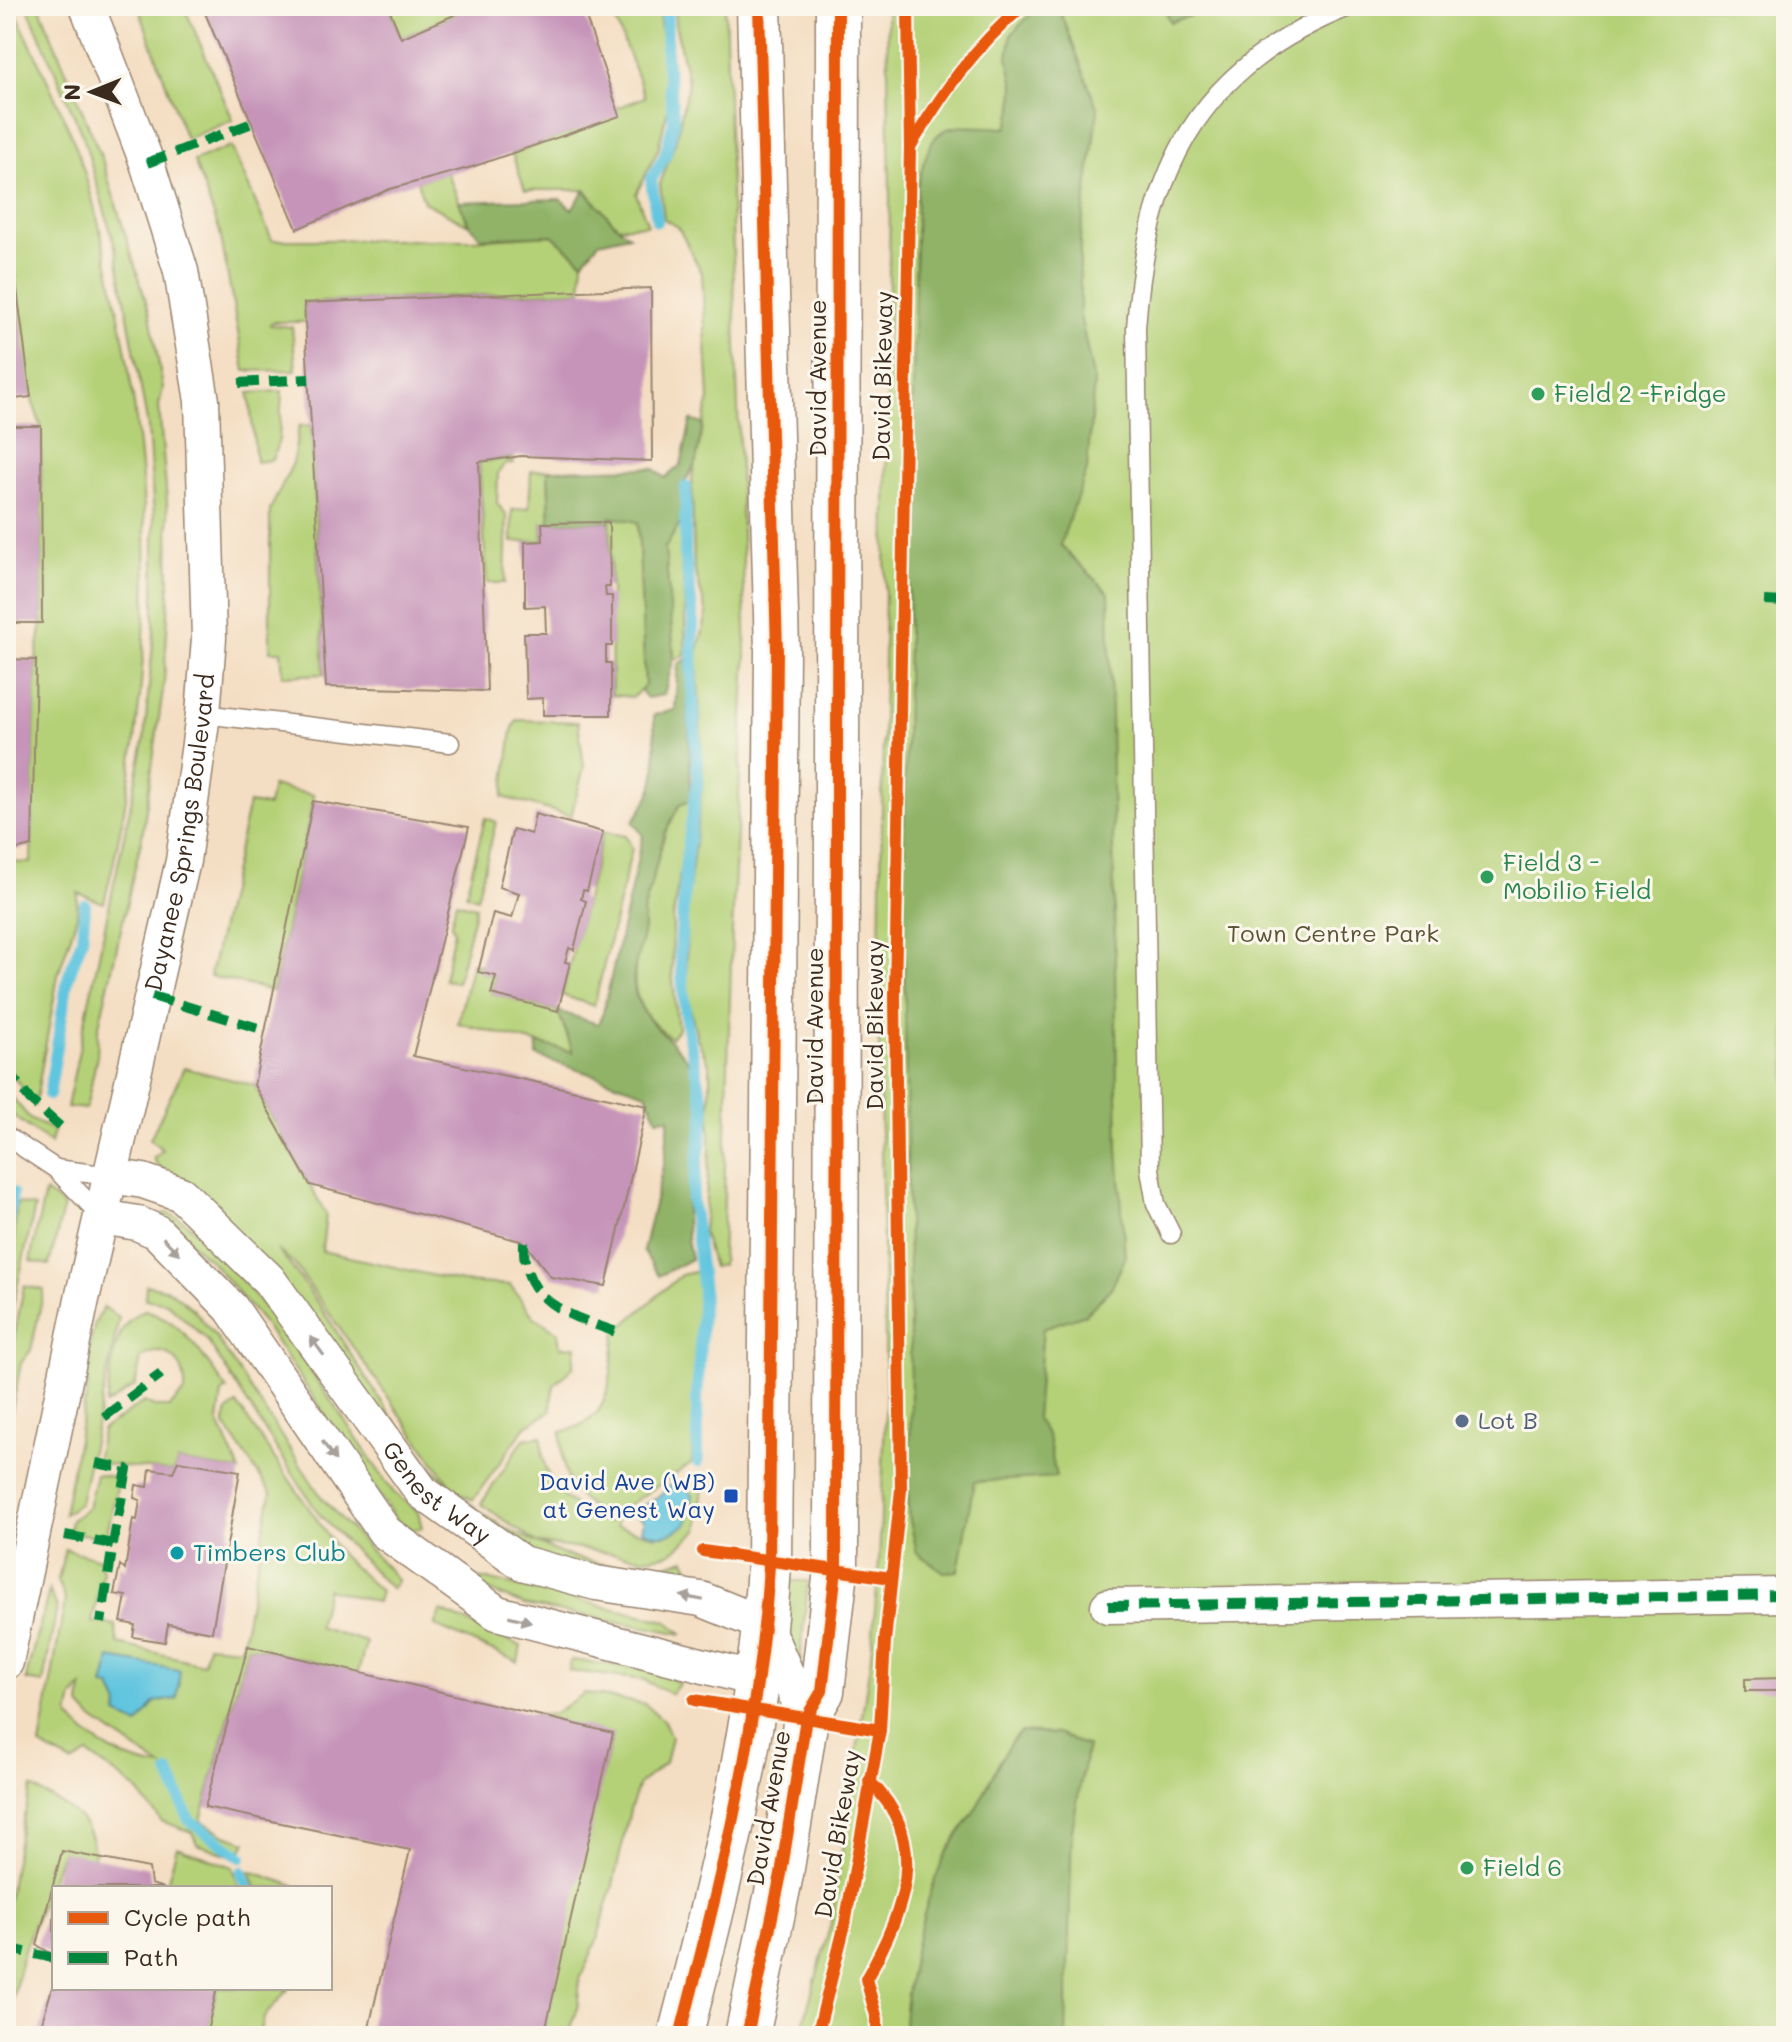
<svg xmlns="http://www.w3.org/2000/svg" width="1792" height="2042" font-family="Mali,sans-serif">
<style>
.green{fill:#b5d178;stroke:#787e4b;stroke-width:2;fill-rule:evenodd}
.forest{fill:#90b368;stroke:#666e43;stroke-width:2}
.water{fill:#61c5df;stroke:#4e787e;stroke-width:2}
.lines{fill:none;stroke-linecap:round;stroke-linejoin:round}
.stream{stroke:#61c5df;stroke-width:12}
.building{fill:#c694b9}
.lane-casing{stroke:#988470;stroke-width:21}
.street-casing{stroke:#988470;stroke-width:37}
.secondary-casing{stroke:#988470;stroke-width:47}
.lane{stroke:#fff;stroke-width:18}
.street{stroke:#fff;stroke-width:34}
.secondary{stroke:#fff;stroke-width:44}
.quiet{stroke:#00873e;stroke-width:10;stroke-dasharray:20 10;stroke-linecap:butt}
.cycleway-casing{stroke:#fbf7ec;stroke-width:17}
.cycleway{stroke:#e8590c;stroke-width:12}
.oneway{fill:#a79f9a}
.leisure-dot{fill:#2e9e5b;stroke:#fbf7ec;stroke-width:3}
.service-dot{fill:#5c6f8a;stroke:#fbf7ec;stroke-width:3}
.transit-dot{fill:#1a4fb4;stroke:#fbf7ec;stroke-width:3}
.culture-dot{fill:#0f9aa8;stroke:#fbf7ec;stroke-width:3}
.labels{text-anchor:middle;stroke-width:6;stroke-linejoin:round;paint-order:stroke}
.street-label{font-size:24px;fill:#3b2a1e;stroke:#fbf7ec}
.leisure-label{font-size:24px;fill:#27864d;stroke:#fbf7ec;text-anchor:start}
.park-label{font-size:24px;fill:#5a5434;stroke:#fbf7ec}
.service-label{font-size:24px;fill:#4e5e75;stroke:#fbf7ec;text-anchor:start}
.transit-label{font-size:24px;fill:#164399;stroke:#fbf7ec;text-anchor:end}
.culture-label{font-size:24px;fill:#0d838f;stroke:#fbf7ec;text-anchor:start}
</style>
<rect width="100%" height="100%" fill="#fbf7ec"/>
<filter id="ink" filterUnits="userSpaceOnUse"><feTurbulence type="fractalNoise" baseFrequency=".0125" numOctaves="2"/><feDisplacementMap in="SourceGraphic" scale="16" xChannelSelector="R" yChannelSelector="G"/><feConvolveMatrix kernelMatrix="1 2 1 2 8 2 1 2 1" color-interpolation-filters="sRGB"/></filter>
<filter id="wash" filterUnits="userSpaceOnUse"><feTurbulence type="fractalNoise" baseFrequency=".006" numOctaves="4" result="noise"/><feDisplacementMap in="SourceGraphic" scale="32" xChannelSelector="R" yChannelSelector="G"/><feGaussianBlur stdDeviation="1.8" result="paint"/><feColorMatrix in="noise" values="0 0 0 0 0 0 0 0 0 0 0 0 0 0 0 0 0 1.4 0 .05"/><feComposite in="paint" operator="in"/></filter>
<g filter="url(#wash)">
<rect width="100%" height="100%" fill="#f4dec3"/>
<g class="green">
<path d="M6,6H13C34,54 59,101 77,150C94,198 105,248 115,297C160,503 155,699 104,903L78,893L77,916L58,975L35,1105L6,1067V862L31,863L36,659L42,623L41,426L31,397L6,229Z"/>
<path d="M27,6H39L41,10L102,159L150,314L163,388L159,406L168,513L169,596L164,683L142,837L98,1030L97,1056L86,1109L67,1107L144,741L154,632V516L148,427L116,250L83,136Z"/>
<path d="M138,6H184L233,120L186,139Z"/>
<path d="M388,6H475L401,38Z"/>
<path d="M610,6H658L670,99L658,150L636,194L648,225L615,227L586,190H525L512,154L611,118L617,108L645,97Z"/>
<path d="M676,6H725L746,656L732,931L722,1265L713,1267L703,1233L710,1149V1066L697,1038L687,993L686,914L703,779L697,655L707,614L694,567L692,478L709,399L707,361L702,273L678,227L664,219L660,184L676,140L688,83L675,23Z"/>
<path d="M887,6H1786V2036H800L831,1923L871,1656L879,1563L886,1392L879,1039L890,197Z"/>
<path d="M231,146L272,240H470L552,235L583,262L581,291L304,303L306,322H272L270,325L292,327L296,370L245,371L220,232L194,161Z"/>
<path d="M447,172L469,225L424,202L417,181Z"/>
<path d="M282,391L279,440L272,460L256,462L249,393Z"/>
<path d="M311,425L324,674L283,676L281,651H270V510L293,463L299,426Z"/>
<path d="M513,458V463L505,464L498,473L497,503L507,516L505,583H487L479,462Z"/>
<path d="M548,470L550,523H542L543,541L512,542V510L529,508L531,471Z"/>
<path d="M610,517L638,521L645,685L633,697L612,695Z"/>
<path d="M681,522C681,567 687,611 685,655L674,660L665,548Z"/>
<path d="M517,720L578,722L584,767L571,816L503,797L512,730Z"/>
<path d="M272,786L314,795L273,991L210,976L249,803L268,806Z"/>
<path d="M691,800L673,917L672,971L678,1029L671,1038C637,1014 629,990 638,950C642,938 646,926 643,913L665,833L680,803Z"/>
<path d="M485,818L496,822L477,898L466,894Z"/>
<path d="M603,832L626,836L632,848L594,1006L562,995Z"/>
<path d="M456,902L476,907L457,982L444,980L454,931L451,924Z"/>
<path d="M472,963L480,965L479,972L496,976L491,993L558,1011L574,1053L458,1023Z"/>
<path d="M184,1068L254,1085L326,1214L322,1251L462,1282L510,1285L534,1317L558,1332L560,1347L576,1346L573,1367L554,1385L550,1412L526,1426L473,1500L453,1489L295,1265L277,1249C362,1348 407,1492 537,1543L481,1504L524,1439L542,1436C540,1486 566,1506 610,1523C571,1492 562,1485 561,1432C615,1421 609,1378 616,1332L681,1275L699,1271L692,1463L618,1512L616,1526L655,1536L693,1496L684,1484L704,1478L698,1530L670,1554L644,1558L537,1543C579,1564 641,1576 685,1559L690,1570L645,1577L536,1556L464,1515L186,1184L158,1166L153,1158L163,1150L150,1139Z"/>
<path d="M6,1090L31,1120L54,1130L51,1144L6,1110Z"/>
<path d="M45,1192L64,1206L49,1265L30,1261Z"/>
<path d="M17,1203L35,1207L6,1337Z"/>
<path d="M164,1213C219,1219 357,1442 394,1493L418,1512L422,1528L413,1530L396,1520L262,1321L211,1261L161,1219Z"/>
<path d="M146,1285L169,1290L193,1309L216,1337L322,1498L398,1580L391,1589L318,1513L207,1340L167,1303L145,1299Z"/>
<path d="M24,1286L44,1290L31,1350L21,1363L6,1442V1380Z"/>
<path d="M104,1307L119,1318L80,1503L64,1514L88,1385L86,1361L95,1323Z"/>
<path d="M145,1310C184,1320 203,1358 227,1389L222,1393L218,1421L240,1471L178,1461L173,1472L96,1463L102,1430L144,1402L154,1407H170L185,1391C187,1365 167,1340 141,1358L135,1386L106,1405C112,1372 110,1324 145,1310Z"/>
<path d="M237,1404L342,1556L380,1591L377,1602L327,1589L318,1627L366,1642L358,1673L248,1646L201,1820L223,1834L246,1842L238,1858L197,1844L192,1832L161,1821L135,1788L88,1754L72,1763L40,1746L65,1600L58,1580L65,1549L100,1559L103,1571L92,1622L115,1625L118,1644L203,1664L208,1645L241,1648L271,1493L225,1425L226,1413ZM82,1687L80,1706L91,1718L162,1767C130,1764 89,1743 69,1716L73,1697Z"/>
<path d="M96,1474L119,1478L106,1538L69,1532L71,1520L88,1508Z"/>
<path d="M461,1579H487L666,1621L683,1634L524,1605Z"/>
<path d="M782,1581H808L800,1663L779,1628Z"/>
<path d="M49,1590L57,1607L43,1683L26,1680C32,1648 42,1621 49,1590Z"/>
<path d="M441,1611L521,1646L518,1662L435,1626Z"/>
<path d="M571,1660L655,1670L680,1683L671,1694L644,1680L569,1671Z"/>
<path d="M585,1693L645,1704L664,1721L671,1737L665,1763L639,1784L630,1810L613,1885L597,1940L580,1979L577,2011L568,2036H537L613,1734L530,1714H553Z"/>
<path d="M32,1787C65,1807 94,1816 94,1859L62,1852L23,1952L6,2030V1911L20,1831Z"/>
<path d="M177,1847L233,1867L239,1888L166,1887Z"/>
<path d="M250,1871L301,1888H256Z"/>
<path d="M217,1988H289L264,2017L260,2036H206Z"/>
</g>
<g class="forest">
<path d="M1163,6H1209L1204,12L1170,22Z"/>
<path d="M1036,8L1060,10L1098,110L1080,240V315L1094,382L1087,470L1060,545L1109,593L1118,1148L1125,1258L1112,1287L1086,1314L1043,1328L1036,1419L1048,1436L1056,1477L974,1482L958,1571L944,1572L917,1553L908,1511L911,1403L903,885L917,186C935,119 940,125 1007,128L1013,109L1014,85L1008,58L1011,35Z"/>
<path d="M584,191C602,205 610,224 629,235L599,242L583,262L552,235L482,238L469,225L459,202L560,199L572,209Z"/>
<path d="M691,420L703,424L696,462L683,486L681,522L665,548L674,657L664,695L647,698L640,690L645,685L638,522L610,517L609,522L550,523L548,470L653,468L665,478L681,465Z"/>
<path d="M687,659L691,800L680,804L665,833L643,913C649,941 626,967 636,996C649,1035 692,1044 699,1090C707,1149 674,1195 691,1259L659,1276L643,1251L665,1158L669,1118L657,1119L646,1093L537,1056V1043L573,1052L558,1011L598,1024L603,1013L643,836L633,821C665,782 654,761 654,715L675,710L678,664Z"/>
<path d="M1020,1732L1057,1734L1087,1746L1072,1830L1066,2036H904C903,1989 924,1901 944,1858C954,1837 970,1821 980,1801C993,1777 1001,1752 1020,1732Z"/>
</g>
<g class="water">
<path d="M671,1484H684L693,1496L687,1524C670,1536 661,1539 642,1530L644,1521L631,1513L662,1494Z"/>
<path d="M110,1658L180,1670L177,1699L155,1702L138,1725L117,1714L119,1705L111,1687L103,1686Z"/>
</g>
<g class="lines">
<g class="stream">
<path d="M657,221L651,180L665,156L674,121L666,57L667,6"/>
<path d="M686,487L685,553L693,619L692,686L698,778L686,860L680,954L687,1029L705,1111L692,1198L703,1291L697,1399L698,1462"/>
<path d="M49,1095L68,978L82,939L85,905"/>
<path d="M6,1235L12,1193"/>
<path d="M169,1773L189,1820L241,1857"/>
<path d="M242,1872L248,1888"/>
</g>
</g>
<g id="blocks">
<g class="building">
<path d="M202,6H388L401,38L475,6H582L620,116L472,167L390,189L297,229Z"/>
<path d="M9,228L31,397L6,400V229Z"/>
<path d="M651,288L652,461L521,456L479,462L487,691L326,687L304,303Z"/>
<path d="M6,426H41L42,623H6Z"/>
<path d="M609,522L610,587H605L606,596H612V646H606V663H611V715H543V698L526,699L524,633H546L545,606L525,607V542L543,541L542,523Z"/>
<path d="M6,659L36,660L32,846L11,851H6Z"/>
<path d="M313,801L469,827L413,1056L647,1106L606,1286L551,1277L524,1242L310,1185L254,1085Z"/>
<path d="M535,814L603,832L587,891L583,890L581,899L586,901L574,950L569,948L565,962L570,963L558,1011L491,994L496,976L478,972L493,913L512,918L519,893L499,887L513,829L531,834Z"/>
<path d="M178,1461L240,1471L212,1632L168,1624L165,1642L133,1637L135,1625L121,1622L126,1596L114,1594L120,1565L125,1570L133,1519L137,1520L140,1500L134,1498L136,1485L148,1487L150,1469L173,1472Z"/>
<path d="M248,1646L613,1733L544,2036H367L410,1850L205,1807Z"/>
<path d="M1786,1678V1691H1745V1679Z"/>
<path d="M62,1851L149,1868L151,1884L164,1888H54V1955L37,1945Z"/>
<path d="M52,1988H217L206,2036H38Z"/>
</g>
</g>
</g>
<g filter="url(#ink)">
<use href="#blocks" fill-opacity="0" stroke="#988470" stroke-width="2"/>
<g class="lines">
<g class="lane-casing">
<g id="lane">
<path d="M203,714L450,743"/>
<path d="M6,1136L56,1169L102,1217"/>
<path d="M56,1169L111,1176"/>
<path d="M1171,1234L1156,1204L1150,1169L1136,328C1147,170 1197,67 1351,6"/>
</g>
</g>
<g class="street-casing">
<g id="street">
<path id="s1" d="M111,1176L143,1181L181,1194L269,1280L422,1492L522,1563L596,1583L701,1599L765,1625L806,1718"/>
<path d="M102,1217L137,1223L157,1232L231,1308L385,1532L497,1613L759,1680"/>
<path d="M1108,1606L1786,1595"/>
<path id="s2" d="M6,1662L82,1299L183,861L203,714L209,638L202,401L181,271L147,163L87,6"/>
</g>
</g>
<g class="secondary-casing">
<g id="secondary">
<path d="M680,2036C720,1882 760,1725 769,1565L777,651L759,6"/>
<path d="M747,2036L781,1874L806,1718L822,1691L836,1570L838,6"/>
</g>
</g>
<use href="#lane" class="lane"/>
<use href="#street" class="street"/>
<use href="#secondary" class="secondary"/>
<g class="quiet">
<path d="M147,163L252,123"/>
<path d="M239,383L309,379"/>
<path d="M1765,601L1786,602"/>
<path d="M152,996L265,1030"/>
<path d="M6,1068L30,1100L63,1129"/>
<path d="M524,1242C521,1302 568,1315 616,1332"/>
<path d="M104,1417L161,1374"/>
<path d="M96,1463L127,1469L113,1544"/>
<path d="M65,1535L113,1544L101,1623"/>
<path d="M1108,1606L1786,1595"/>
<path d="M6,1948L54,1958"/>
</g>
<g class="cycleway-casing">
<g id="cycleway">
<path d="M910,147C944,91 972,49 1023,6"/>
<path d="M703,1551L891,1578"/>
<path d="M694,1700L880,1730"/>
<path d="M869,1781C933,1841 903,1915 866,1979L877,2019V2036"/>
<path d="M680,2036C720,1882 760,1725 769,1565L777,651L759,6"/>
<path d="M747,2036L781,1874L806,1718L822,1691L836,1570L838,6"/>
<path d="M817,2036L845,1924L880,1730L885,1641L901,1490L895,997L910,147L908,6"/>
</g>
</g>
<use href="#cycleway" class="cycleway"/>
</g>
<defs><path id="oneway-solid" d="M-6-.8H1V-3.2L6.5 0L1 3.2V.8H-6Z" transform="scale(2)"/></defs>
<g class="oneway">
<use href="#oneway-solid" transform="translate(171 1246) rotate(46)"/>
<use href="#oneway-solid" transform="translate(317 1346) rotate(-126)"/>
<use href="#oneway-solid" transform="translate(329 1451) rotate(55)"/>
<use href="#oneway-solid" transform="translate(692 1598) rotate(-169)"/>
<use href="#oneway-solid" transform="translate(520 1619) rotate(14)"/>
</g>
</g>
<g class="leisure-dot">
<circle cx="1538" cy="394" r="8"/>
<circle cx="1487" cy="877" r="8"/>
<circle cx="1467" cy="1868" r="8"/>
</g>
<circle class="service-dot" cx="1462" cy="1421" r="8"/>
<rect class="transit-dot" x="723" y="1488" width="16" height="16" rx="4"/>
<circle class="culture-dot" cx="177" cy="1553" r="8"/>
<g class="labels">
<g class="street-label">
<text transform="translate(883 376) rotate(-89)" y="8">David Bikeway</text>
<text transform="translate(818 378) rotate(-90)" y="8">David Avenue</text>
<text dy="8" stroke="none"><textPath href="#s2" startOffset="848">Dayanee Springs Boulevard</textPath></text>
<text transform="translate(875 1025) rotate(-90)" y="8">David Bikeway</text>
<text transform="translate(815 1026) rotate(-90)" y="8">David Avenue</text>
<text dy="8" stroke="none"><textPath href="#s1" startOffset="468">Genest Way</textPath></text>
<text transform="translate(769 1808) rotate(-80)" y="8">David Avenue</text>
<text transform="translate(838 1834) rotate(-80)" y="8">David Bikeway</text>
</g>
<g class="leisure-label">
<text x="1554" y="402">Field 2 -Fridge</text>
<text x="1503" y="871">Field 3 -<tspan x="1503" dy="28">Mobilio Field</tspan></text>
<text x="1483" y="1876">Field 6</text>
</g>
<g class="park-label">
<text x="1333" y="942">Town Centre Park</text>
</g>
<g class="service-label">
<text x="1478" y="1429">Lot B</text>
</g>
<g class="transit-label">
<text x="715" y="1490">David Ave (WB)<tspan x="715" dy="28">at Genest Way</tspan></text>
</g>
<g class="culture-label">
<text x="193" y="1561">Timbers Club</text>
</g>
</g>
<rect width="1792" height="2042" fill="none" stroke="#fbf7ec" stroke-width="32"/>
<rect x="52" y="1886" width="280" height="104" fill="#fbf7ec" stroke="#aea59a" stroke-width="2"/>
<rect x="68" y="1912" width="40" height="12" fill="#e8590c" stroke="#aea59a" stroke-width="2"/>
<text x="124" y="1926" font-size="24" fill="#3b2a1e">Cycle path</text>
<rect x="68" y="1952" width="40" height="12" fill="#00873e" stroke="#aea59a" stroke-width="2"/>
<text x="124" y="1966" font-size="24" fill="#3b2a1e">Path</text>
<g transform="translate(92 92) rotate(269)" stroke="#fbf7ec" stroke-width="6" paint-order="stroke">
<path d="M0-6L14 30L0 20L-14 30Z" fill="#3b2a1e"/>
<text y="-12" font-size="22" font-weight="bold" text-anchor="middle" fill="#3b2a1e">N</text>
</g>
</svg>
